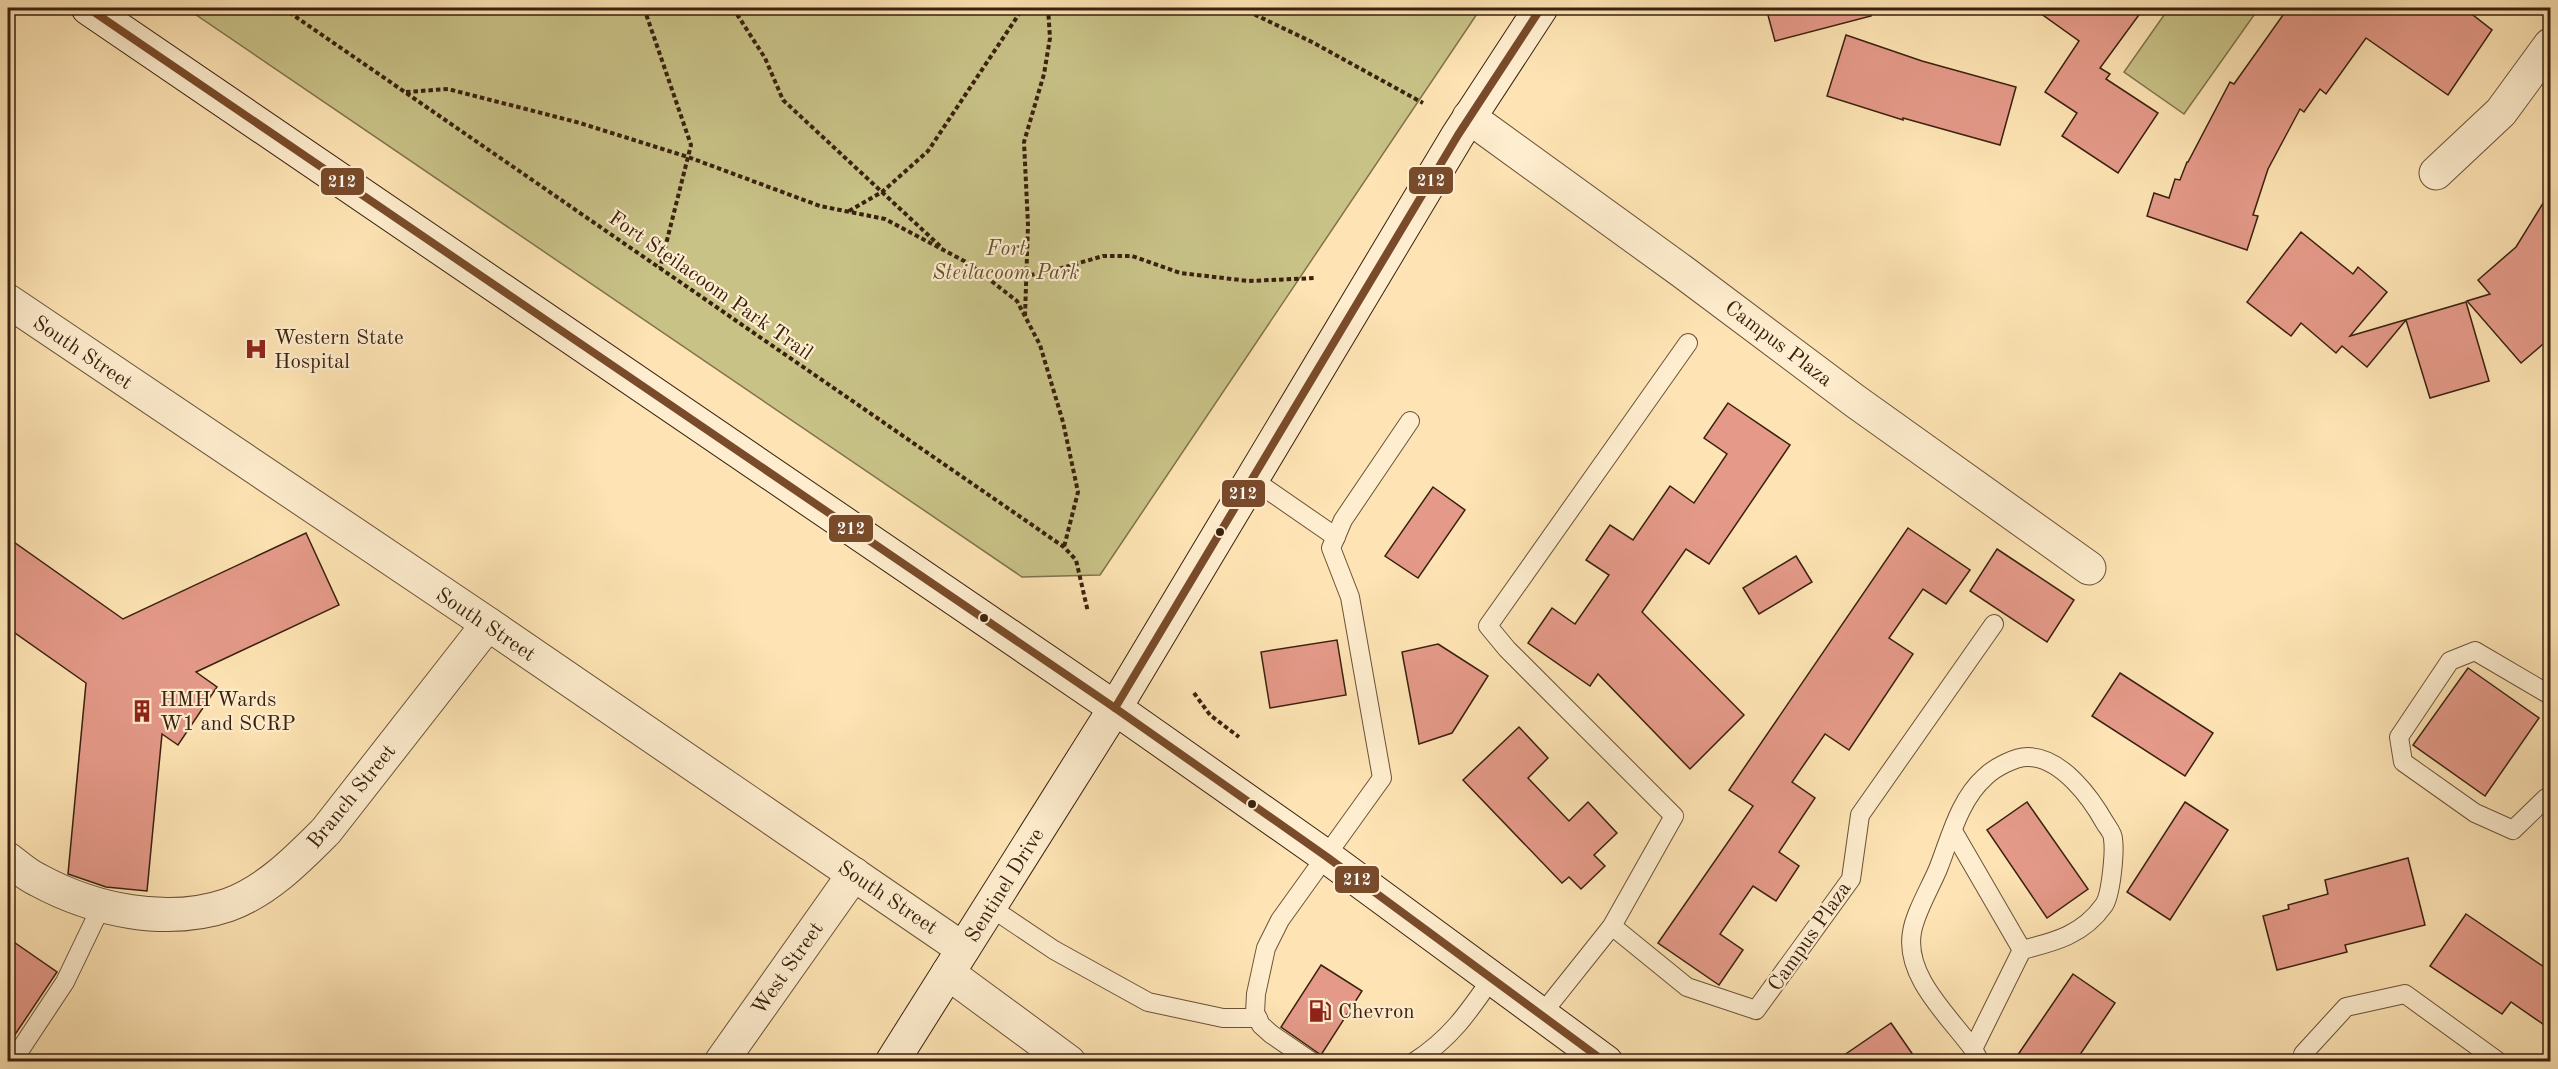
<svg xmlns="http://www.w3.org/2000/svg" width="2558" height="1069" font-family="'Old Standard TT',serif">
<style>
.green{fill:#c8c287;stroke:#81724b;stroke-width:1.5}
.building{fill:#e59a89;stroke:#3a210f;stroke-width:1.5}
.lines{fill:none;stroke-linecap:round;stroke-linejoin:round}
.lane-casing{stroke:#6b5238;stroke-width:20}
.street-casing{stroke:#6b5238;stroke-width:35}
.secondary-casing{stroke:#3a210f;stroke-width:35}
.path{stroke:#3a210f;stroke-width:4;stroke-dasharray:4.5 3;stroke-linecap:butt}
.lane{stroke:#feedce;stroke-width:18}
.street{stroke:#feedce;stroke-width:33}
.secondary{stroke:#feedce;stroke-width:33}
.bus-1-casing{stroke:#feedce;stroke-width:12}
.bus-1{stroke:#7a4b2a;stroke-width:8}
.bus-dot{fill:#3a210f;stroke:#feedce;stroke-width:2}
.labels{text-anchor:middle;stroke-width:4.5;stroke-linejoin:round;paint-order:stroke}
.park-label{font-size:21px;font-style:italic;fill:#655133;stroke:#feedce}
.street-label{font-size:21px;fill:#3a210f;stroke:#feedce}
.poi-label{font-size:21px;fill:#3a210f;stroke:#feedce;text-anchor:start}
.line-badge{stroke:#feedce;stroke-width:2}
.badge-label{font-size:16px;text-anchor:middle;font-weight:bold;fill:#fff}
</style>
<rect width="100%" height="100%" fill="#fee4b4"/>
<filter id="stains"><feTurbulence type="fractalNoise" baseFrequency=".00333" numOctaves="4"/><feColorMatrix values="0 0 0 0 .2 0 0 0 0 .09 0 0 0 0 .02 0 0 0 .5 -.17"/></filter>
<radialGradient id="worn" r=".72"><stop offset=".6" stop-color="#630" stop-opacity="0"/><stop offset="1" stop-color="#630" stop-opacity=".3"/></radialGradient>
<g class="green">
<path d="M186,8H1481L1100,575L1022,577Z"/>
<path d="M2169,8H2259L2184,114L2124,72Z"/>
</g>
<g class="building">
<path d="M1766,8H1870L1871,16L1775,41Z"/>
<path d="M2033,8H2144L2100,68L2110,74L2106,79L2158,113L2118,173L2062,136L2077,113L2045,92L2079,41Z"/>
<path d="M2288,8H2464L2492,30L2448,95L2366,38L2326,94L2320,89L2304,112L2300,109L2268,169L2253,215L2258,216L2247,250L2147,216L2154,193L2169,198L2175,179L2180,180L2187,162H2188L2230,82L2234,84Z"/>
<path d="M1846,35L1922,61L2016,87L2000,145L1903,118V120L1827,96Z"/>
<path d="M2550,192V338L2521,363L2467,301L2490,294L2478,280L2516,247Z"/>
<path d="M2301,232L2353,274L2358,267L2387,292L2350,336L2466,302L2489,381L2430,398L2406,320L2367,367L2342,346L2336,353L2301,323L2291,336L2247,302Z"/>
<path d="M1728,403L1790,445L1709,564L1686,549L1642,612L1744,715L1690,769L1598,674L1590,686L1528,643L1552,608L1575,624L1609,575L1586,560L1610,525L1633,540L1670,486L1694,503L1727,454L1704,438Z"/>
<path d="M1433,487L1465,510L1418,578L1385,556Z"/>
<path d="M1908,528L1970,570L1946,604L1923,589L1889,638L1913,654L1849,750L1825,734L1792,782L1815,798L1779,852L1799,866L1776,901L1753,886L1720,934L1743,950L1719,985L1658,943L1753,806L1729,790Z"/>
<path d="M306,533L339,605L196,672L217,687L178,745L162,734L147,891L106,887L68,874L86,683L8,628V538L123,619Z"/>
<path d="M1997,549L2074,600L2047,642L1970,591Z"/>
<path d="M1796,556L1812,582L1759,614L1743,588Z"/>
<path d="M1337,640L1346,695L1270,708L1261,652Z"/>
<path d="M1438,644L1488,676L1452,733L1419,744L1402,652Z"/>
<path d="M2468,668L2539,718L2485,796L2413,745Z"/>
<path d="M2120,673L2213,733L2185,776L2092,716Z"/>
<path d="M1519,727L1548,758L1528,778L1569,821L1588,802L1617,833L1594,855L1605,866L1581,889L1569,877L1562,883L1463,780Z"/>
<path d="M2027,802L2088,889L2047,918L1987,830Z"/>
<path d="M2185,802L2228,830L2170,920L2127,892Z"/>
<path d="M2408,858L2425,925L2345,945L2347,952L2277,970L2263,916L2289,909L2288,905L2328,894L2325,880Z"/>
<path d="M2466,914L2550,971V1029L2511,1002L2502,1014L2430,966Z"/>
<path d="M8,938L57,972L8,1045Z"/>
<path d="M1321,965L1362,991L1321,1055L1281,1027Z"/>
<path d="M2073,974L2115,1003L2075,1062H2013Z"/>
<path d="M1891,1023L1918,1062H1834Z"/>
</g>
<g class="lines">
<g class="lane-casing">
<g id="lane">
<path d="M1252,479L1336,537"/>
<path d="M2550,695L2475,651L2450,661L2399,737L2403,762L2475,813L2513,830L2546,798L2550,799"/>
<path d="M1953,831L2022,950"/>
<path d="M990,907L1054,950L1148,1002L1223,1018H1258"/>
<path d="M1612,926L1687,987L1756,1010L1851,879L1860,815L1994,624"/>
<path d="M1541,1015L1612,926L1674,816L1507,649L1488,626L1688,343"/>
<path d="M1973,1049L2022,950C2054,942 2083,935 2104,905C2111,895 2115,852 2113,839C2113,833 2108,828 2105,823C2091,798 2062,758 2029,757C2016,756 1994,768 1985,777C1959,800 1950,839 1938,869C1930,888 1915,913 1912,932C1904,976 1949,1016 1973,1049L1980,1062"/>
<path d="M12,1062L65,982L102,905"/>
<path d="M1312,1062L1271,1034L1261,1025L1255,1013L1256,994L1266,948L1280,920L1382,778L1350,597L1331,548L1343,520L1410,421"/>
<path d="M1414,1062C1450,1039 1468,1013 1492,978"/>
<path d="M2309,1062L2303,1054L2346,1007L2405,994L2499,1062"/>
</g>
</g>
<g class="street-casing">
<g id="street">
<path d="M1469,117L1683,272L1855,401L2089,568"/>
<path d="M2436,173L2501,112L2550,45"/>
<path d="M8,301L488,624L963,949"/>
<path d="M8,859C17,866 27,875 38,880C93,910 167,926 228,905C267,891 298,859 326,831L488,624"/>
<path d="M948,973L1069,1062"/>
<path d="M721,1062L854,874"/>
</g>
</g>
<g class="secondary-casing">
<g id="secondary">
<path d="M88,8L1115,708L1327,857L1606,1062"/>
<path d="M892,1062L1115,708L1458,135L1541,8"/>
</g>
</g>
<g class="path">
<path d="M283,8L1064,547L1076,560L1088,612"/>
<path d="M644,8L691,145L660,268"/>
<path d="M733,8L765,58L783,100L940,246"/>
<path d="M1241,8L1312,42L1423,103"/>
<path d="M406,92L448,89L580,123L688,157L820,206L885,219L968,263L1017,301L1040,345L1063,422L1078,492L1064,547"/>
<path d="M849,211L882,192L928,151L1023,8"/>
<path d="M978,270L1026,276L1055,270L1103,256H1132L1180,273L1249,281L1316,278"/>
<path d="M1025,316L1028,225L1024,142L1044,74L1050,38L1048,8"/>
<path d="M1194,693L1210,715L1239,737"/>
</g>
<use href="#lane" class="lane"/>
<use href="#street" class="street"/>
<use href="#secondary" class="secondary"/>
<g class="bus-1-casing">
<g id="bus-1">
<path d="M88,8L1115,708L1327,857L1605,1062"/>
<path d="M1115,708L1458,135L1541,8"/>
</g>
</g>
<use href="#bus-1" class="bus-1"/>
</g>
<defs>
<g id="hospital-bare" transform="scale(1.8)"><path d="M-5-5h3v3.5h4V-5h3V5h-3V1.5h-4V5h-3Z" fill="#8f2418" stroke="#feedce" stroke-width="2.5" paint-order="stroke"/></g>
<g id="building-bare" transform="scale(1.8)"><path d="M-4-6H4V6H1V3H-1V6H-4ZM-2.5-4.3h1.7v1.8h-1.7ZM.8-4.3h1.7v1.8H.8ZM-2.5-1h1.7V.8h-1.7ZM.8-1h1.7V.8H.8Z" fill="#8f2418" stroke="#feedce" stroke-width="2.5" paint-order="stroke"/></g>
<g id="fuel-bare" transform="scale(1.8)"><path d="M-5.5-6h7V0h2V4h1.3V-2.5L3-4.5l.8-.8L6-3V5H2.5V1h-1V6h-7ZM-4.2-4.7v3.2H.2V-4.7Z" fill="#8f2418" stroke="#feedce" stroke-width="2.5" paint-order="stroke"/></g>
</defs>
<g fill-rule="evenodd">
<use href="#hospital-bare" x="256" y="349"/>
<use href="#building-bare" x="142" y="711"/>
<use href="#fuel-bare" x="1320" y="1011"/>
</g>
<g class="bus-dot">
<circle cx="1220" cy="532" r="5"/>
<circle cx="984" cy="618" r="5"/>
<circle cx="1252" cy="804" r="5"/>
</g>
<g class="labels">
<g class="park-label">
<text x="1006" y="255">Fort<tspan x="1006" dy="24">Steilacoom Park</tspan></text>
</g>
<g class="street-label">
<text transform="translate(711 285) rotate(35)" y="7">Fort Steilacoom Park Trail</text>
<text transform="translate(1779 343) rotate(37)" y="7">Campus Plaza</text>
<text transform="translate(83 352) rotate(34)" y="7">South Street</text>
<text transform="translate(486 624) rotate(34)" y="7">South Street</text>
<text transform="translate(351 796) rotate(-51)" y="7">Branch Street</text>
<text transform="translate(1004 885) rotate(-58)" y="7">Sentinel Drive</text>
<text transform="translate(888 897) rotate(34)" y="7">South Street</text>
<text transform="translate(1809 936) rotate(-55)" y="7">Campus Plaza</text>
<text transform="translate(787 968) rotate(-55)" y="7">West Street</text>
</g>
<g class="poi-label">
<text x="274" y="344">Western State<tspan x="274" dy="24">Hospital</tspan></text>
<text x="160" y="706">HMH Wards<tspan x="160" dy="24">W1 and SCRP</tspan></text>
<text x="1338" y="1018">Chevron</text>
</g>
</g>
<g class="line-badge">
<rect x="1408" y="166" width="46" height="29" rx="6" fill="#7a4b2a"/>
<rect x="320" y="167" width="45" height="29" rx="6" fill="#7a4b2a"/>
<rect x="1221" y="479" width="45" height="29" rx="6" fill="#7a4b2a"/>
<rect x="828" y="514" width="46" height="29" rx="6" fill="#7a4b2a"/>
<rect x="1334" y="865" width="46" height="29" rx="6" fill="#7a4b2a"/>
</g>
<g class="badge-label">
<text x="1431" y="186">212</text>
<text x="342" y="187">212</text>
<text x="1243" y="499">212</text>
<text x="851" y="534">212</text>
<text x="1357" y="885">212</text>
</g>
<rect width="2558" height="1069" fill="none" stroke="#fee4b4" stroke-width="30"/>
<rect x="9" y="9" width="2540" height="1051" fill="none" stroke="#3a210f" stroke-width="3"/>
<rect x="15" y="15" width="2528" height="1039" fill="none" stroke="#3a210f" stroke-width="1.5"/>
<rect width="100%" height="100%" filter="url(#stains)"/>
<rect width="100%" height="100%" fill="url(#worn)"/>
</svg>
